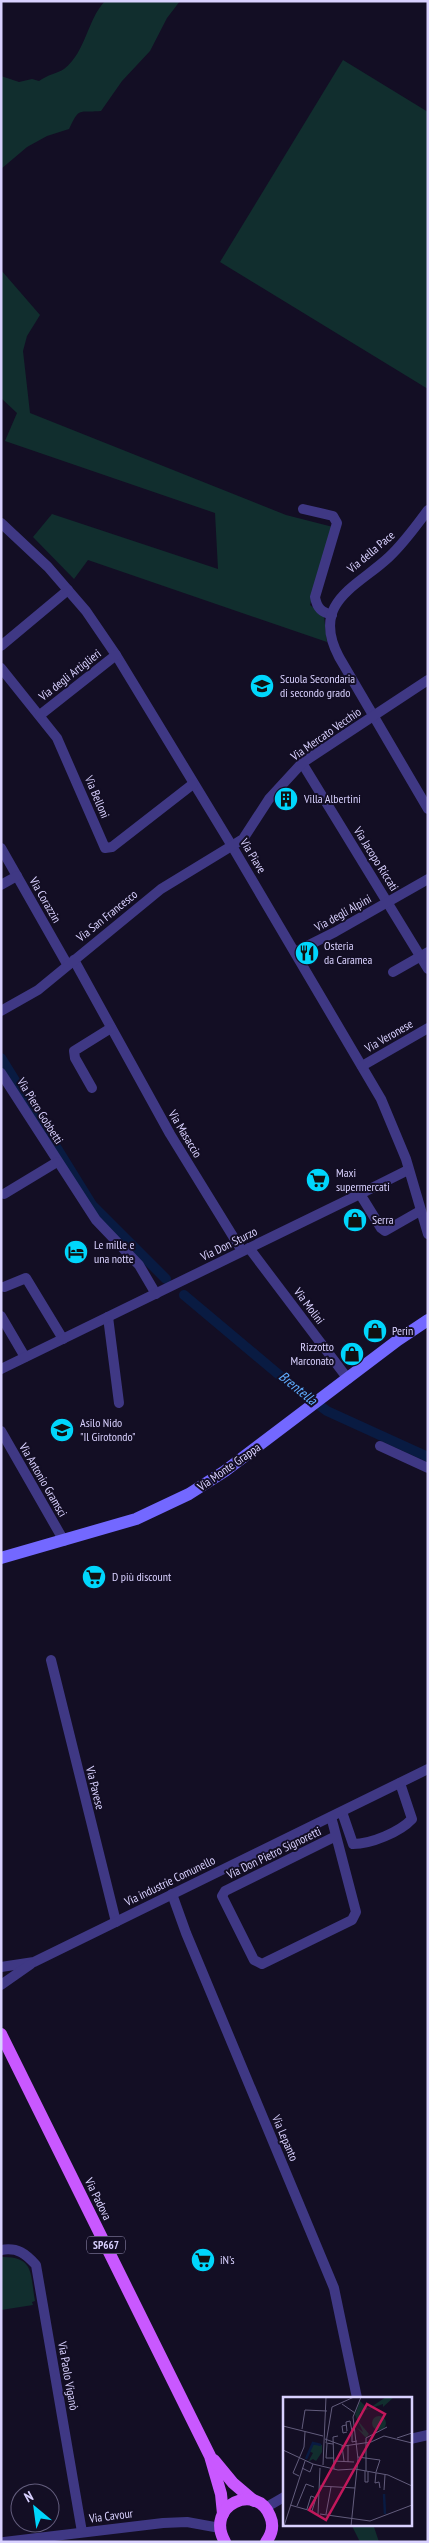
<svg xmlns="http://www.w3.org/2000/svg" width="429" height="2543" font-family="'PT Sans Narrow',sans-serif">
<style>
.green{fill:#112e2e}
.lines{fill:none;stroke-linecap:round;stroke-linejoin:round}
.canal{stroke:#091b42;stroke-width:10}
.street{stroke:#3f3884;stroke-width:10}
.secondary{stroke:#7368ff;stroke-width:12}
.primary{stroke:#c958ff;stroke-width:12}
.labels{text-anchor:middle;stroke-width:4;stroke-linejoin:round;paint-order:stroke}
.shield{fill:#130e24;stroke:#9e96bd;stroke-width:1}
.shield-label{font-size:11px;font-weight:bold;fill:#d9d1ff}
.street-label{font-size:12px;fill:#d9d1ff;stroke:#130e24}
.poi-label{font-size:12px;fill:#d9d1ff;stroke:#130e24;text-anchor:start}
.water-label{font-size:14px;font-style:italic;fill:#5fadff;stroke:#130e24}
.inset-river{fill:none;stroke:#091b42;stroke-width:2.5}
.inset-road{fill:none;stroke:#625c7c;stroke-width:1}
.view{fill:#c2185b;fill-opacity:0.15;stroke:#c2185b;stroke-width:2.5}
.inset-edge{fill:none;stroke:#d9d1ff;stroke-width:2.5}
</style>
<rect width="100%" height="100%" fill="#130e24"/>
<g class="green">
<path d="M105,1H180L167,18L150,51L122,81L101,111C78,113 80,106 69,129L47,136L27,147L1,169V76L19,82L32,79L39,81C47,75 58,73 64,69C86,52 87,20 105,1Z"/>
<path d="M343,60L428,112V389L220,262Z"/>
<path d="M1,270L40,315L27,336L23,351L30,413L286,515L333,527L310,605L324,616L327,642L88,560L74,579L33,537L52,514L218,569L215,513L5,441L17,413L1,398Z"/>
<path d="M1,2257C35,2256 30,2274 35,2301L32,2302L33,2305L1,2310Z"/>
<path d="M351,2524H373L379,2542H360Z"/>
</g>
<g class="lines">
<g class="canal">
<path d="M1,1058L92,1205L166,1279"/>
<path d="M184,1295L284,1379L327,1411L428,1457"/>
</g>
<g class="street">
<path d="M303,509L333,516L337,523L315,597C317,609 322,612 332,615"/>
<path d="M428,510C416,526 404,543 389,557C357,587 310,602 339,657L428,809"/>
<path d="M1,523L48,567L86,611L116,655L232,846L381,1099L406,1159L428,1234"/>
<path d="M1,646L68,590"/>
<path d="M1,668L57,738L105,848L112,847L193,784"/>
<path d="M40,715L116,655"/>
<path d="M302,763L428,969"/>
<path d="M1,848L67,964"/>
<path d="M1,885L17,876"/>
<path d="M295,952L335,932L428,879"/>
<path d="M74,960L170,1134L242,1251"/>
<path d="M393,972L428,952"/>
<path d="M1,1011L38,990L161,889L243,839L269,799L302,763L428,680"/>
<path d="M362,1066L428,1028"/>
<path d="M1,1073L96,1220L139,1265L156,1294"/>
<path d="M92,1088L75,1058L74,1051L111,1028"/>
<path d="M408,1170L360,1194L381,1228L385,1231L420,1211"/>
<path d="M4,1194L57,1162"/>
<path d="M249,1248L348,1379"/>
<path d="M4,1287L26,1278L63,1339"/>
<path d="M1,1316L25,1357"/>
<path d="M108,1317L119,1403"/>
<path d="M1,1369L360,1194"/>
<path d="M1,1431L64,1541"/>
<path d="M380,1446L428,1468"/>
<path d="M51,1660L116,1922"/>
<path d="M342,1812L353,1844C371,1844 400,1832 412,1819L400,1783"/>
<path d="M331,1817L333,1824L356,1912L352,1920L262,1964L254,1960L222,1896L225,1891L336,1836"/>
<path d="M172,1894L186,1933L334,2288L357,2398"/>
<path d="M1,1967L34,1962L428,1769"/>
<path d="M1,1985L31,1964"/>
<path d="M1,2250C18,2247 26,2254 36,2265L82,2532"/>
<path d="M410,2439L428,2435"/>
<path d="M265,2508L284,2497"/>
<path d="M4,2542L163,2523L187,2522L220,2528"/>
</g>
<path class="secondary" d="M1,1558L136,1519L189,1494L225,1471L398,1340L428,1320"/>
<g class="primary">
<path d="M1,2034L210,2456L221,2494L223,2514"/>
<path d="M214,2460L233,2483L254,2501"/>
<path d="M225,2542C204,2505 257,2482 270,2516C274,2525 272,2534 266,2542"/>
</g>
</g>
<defs>
<g id="school-disc" transform="scale(1.25)"><circle r="9.5" fill="#00d6fc" stroke="#130e24"/><path d="M0-5L7-2L0 1L-7-2ZM-4 1L0 2.5L4 1V4Q0 6-4 4Z" fill="#111"/></g>
<g id="building-disc" transform="scale(1.25)"><circle r="9.5" fill="#00d6fc" stroke="#130e24"/><path d="M-4-6H4V6H1V3H-1V6H-4ZM-2.5-4.3h1.7v1.8h-1.7ZM.8-4.3h1.7v1.8H.8ZM-2.5-1h1.7V.8h-1.7ZM.8-1h1.7V.8H.8Z" fill="#111"/></g>
<g id="restaurant-disc" transform="scale(1.25)"><circle r="9.5" fill="#00d6fc" stroke="#130e24"/><path d="M-5-6h1v4h1v-4h1v4h1v-4h1v5L-1.5 .5V6h-2V.5L-5-1ZM5-6V6H3V1.5H1.5Q1.5-4 5-6Z" fill="#111"/></g>
<g id="supermarket-disc" transform="scale(1.25)"><circle r="9.5" fill="#00d6fc" stroke="#130e24"/><path d="M-6-5.5h2.5l.6 2H6L4.5 2H-2.5L-4.4-4H-6ZM-1.5 3.2a1.3 1.3 0 1 0 .1 0ZM3 3.2a1.3 1.3 0 1 0 .1 0Z" fill="#111"/></g>
<g id="shop-disc" transform="scale(1.25)"><circle r="9.5" fill="#00d6fc" stroke="#130e24"/><path d="M-5-2.5h2.3a2.7 3.5 0 0 1 5.4 0H5L5.5 6h-11ZM-1.5-2.5h3a1.5 2.3 0 0 0-3 0Z" fill="#111"/></g>
<g id="hotel-disc" transform="scale(1.25)"><circle r="9.5" fill="#00d6fc" stroke="#130e24"/><path d="M-6-4.5h1.5V1H6V5H4.5V3h-9V5H-6ZM-4 0a1.8 1.8 0 1 1 3.6 0ZM.5 0V-2.5h3Q6-2.5 6 0Z" fill="#111"/></g>
</defs>
<g fill-rule="evenodd">
<use href="#school-disc" x="262" y="686"/>
<use href="#building-disc" x="286" y="799"/>
<use href="#restaurant-disc" x="307" y="953"/>
<use href="#supermarket-disc" x="318" y="1180"/>
<use href="#shop-disc" x="355" y="1220"/>
<use href="#hotel-disc" x="76" y="1252"/>
<use href="#shop-disc" x="375" y="1331"/>
<use href="#shop-disc" x="352" y="1354"/>
<use href="#school-disc" x="62" y="1430"/>
<use href="#supermarket-disc" x="94" y="1577"/>
<use href="#supermarket-disc" x="203" y="2260"/>
</g>
<g class="labels">
<rect class="shield" x="87" y="2236.5" width="38" height="17" rx="4"/>
<g class="shield-label">
<text x="106" y="2249">SP667</text>
</g>
<g class="street-label">
<text transform="translate(371 552) rotate(-40)" y="4">Via della Pace</text>
<text transform="translate(70 675) rotate(-38)" y="4">Via degli Artiglieri</text>
<text transform="translate(326 734) rotate(-35)" y="4">Via Mercato Vecchio</text>
<text transform="translate(97 797) rotate(67)" y="4">Via Belloni</text>
<text transform="translate(253 856) rotate(59)" y="4">Via Piave</text>
<text transform="translate(376 859) rotate(58)" y="4">Via Jacopo Riccati</text>
<text transform="translate(45 900) rotate(60)" y="4">Via Corazzin</text>
<text transform="translate(343 913) rotate(-29)" y="4">Via degli Alpini</text>
<text transform="translate(107 916) rotate(-39)" y="4">Via San Francesco</text>
<text transform="translate(389 1036) rotate(-30)" y="4">Via Veronese</text>
<text transform="translate(40 1111) rotate(58)" y="4">Via Piero Gobbetti</text>
<text transform="translate(185 1134) rotate(59)" y="4">Via Masaccio</text>
<text transform="translate(229 1244) rotate(-26)" y="4">Via Don Sturzo</text>
<text transform="translate(309 1306) rotate(53)" y="4">Via Molini</text>
<text transform="translate(229 1467) rotate(-35)" y="4">Via Monte Grappa</text>
<text transform="translate(43 1480) rotate(60)" y="4">Via Antonio Gramsci</text>
<text transform="translate(95 1788) rotate(76)" y="4">Via Pavese</text>
<text transform="translate(274 1853) rotate(-26)" y="4">Via Don Pietro Signoretti</text>
<text transform="translate(170 1881) rotate(-26)" y="4">Via industrie Comunello</text>
<text transform="translate(285 2138) rotate(67)" y="4">Via Lepanto</text>
<text transform="translate(98 2199) rotate(64)" y="4">Via Padova</text>
<text transform="translate(68 2376) rotate(80)" y="4">Via Paolo Viganò</text>
<text transform="translate(111 2516) rotate(-7)" y="4">Via Cavour</text>
</g>
<g class="poi-label">
<text x="280" y="683">Scuola Secondaria<tspan x="280" dy="14">di secondo grado</tspan></text>
<text x="304" y="803">Villa Albertini</text>
<text x="324" y="950">Osteria<tspan x="324" dy="14">da Caramea</tspan></text>
<text x="336" y="1177">Maxi<tspan x="336" dy="14">supermercati</tspan></text>
<text x="372" y="1224">Serra</text>
<text x="94" y="1249">Le mille e<tspan x="94" dy="14">una notte</tspan></text>
<text x="392" y="1335">Perin</text>
<text x="334" y="1351" text-anchor="end">Rizzotto<tspan x="334" dy="14">Marconato</tspan></text>
<text x="80" y="1427">Asilo Nido<tspan x="80" dy="14">"Il Girotondo"</tspan></text>
<text x="112" y="1581">D più discount</text>
<text x="220" y="2264">iN's</text>
</g>
<g class="water-label">
<text transform="translate(298 1388) rotate(39)" y="5">Brentella</text>
</g>
</g>
<g transform="translate(283 2397)">
<rect width="129" height="129" fill="#130e24"/>
<path d="M103,0H111L100,10V7L77,15L76,25L86,37L83,41L73,30L80,35L72,18L77,4L85,12ZM89 26a7 7 0 1 1 14 0a7 7 0 1 1-14 0ZM29,47L39,48V55L33,64L30,62L25,65L30,56L26,54Z" fill="#112e2e"/>
<path class="inset-river" d="M23,62L30,46L38,48M101,97L102,117"/>
<path class="inset-road" d="M59,7L72,16M129,17V35M63,28L59,29L60,36L64,35M0,29L40,39M19,32L22,13L44,14M64,34L63,25L67,24L69,34M69,34V45L74,44M114,41L129,36M42,42L61,49L88,45L101,39L129,46M44,47L43,61H51M50,47L43,46L49,10L71,0M59,49L61,64M65,49V65M0,53L30,67L55,73L72,72L105,78L129,89M75,60L97,63L93,75M51,64L71,65M40,68L43,0M19,71L27,75L30,67M51,72L50,40L55,39M82,74V85H85V75M83,74V41L104,30M93,76L92,86L96,85L97,91M16,79L10,76L21,50L22,35M37,89L72,91M101,93L102,78M7,108L25,113M14,109L23,87L31,90M24,112L28,99L33,101L29,114M35,117L37,71M37,117L87,124L129,108M43,117L48,90M1,129L22,64M68,129L75,62L70,20L78,0"/>
<path class="view" d="M84,7L102,17L43,123L26,113Z"/>
<rect width="129" height="129" class="inset-edge"/>
</g>
<rect width="429" height="2543" fill="none" stroke="#d9d1ff" stroke-width="5"/>
<g transform="translate(35 2508) rotate(331)"><circle r="24" fill="#130e24" stroke="#625c7c"/>
<path d="M0-4L9 19L0 12L-9 19Z" fill="#00d6fc"/>
<text y="-8" font-size="14" font-weight="bold" text-anchor="middle" fill="#d9d1ff">N</text>
</g>
</svg>
